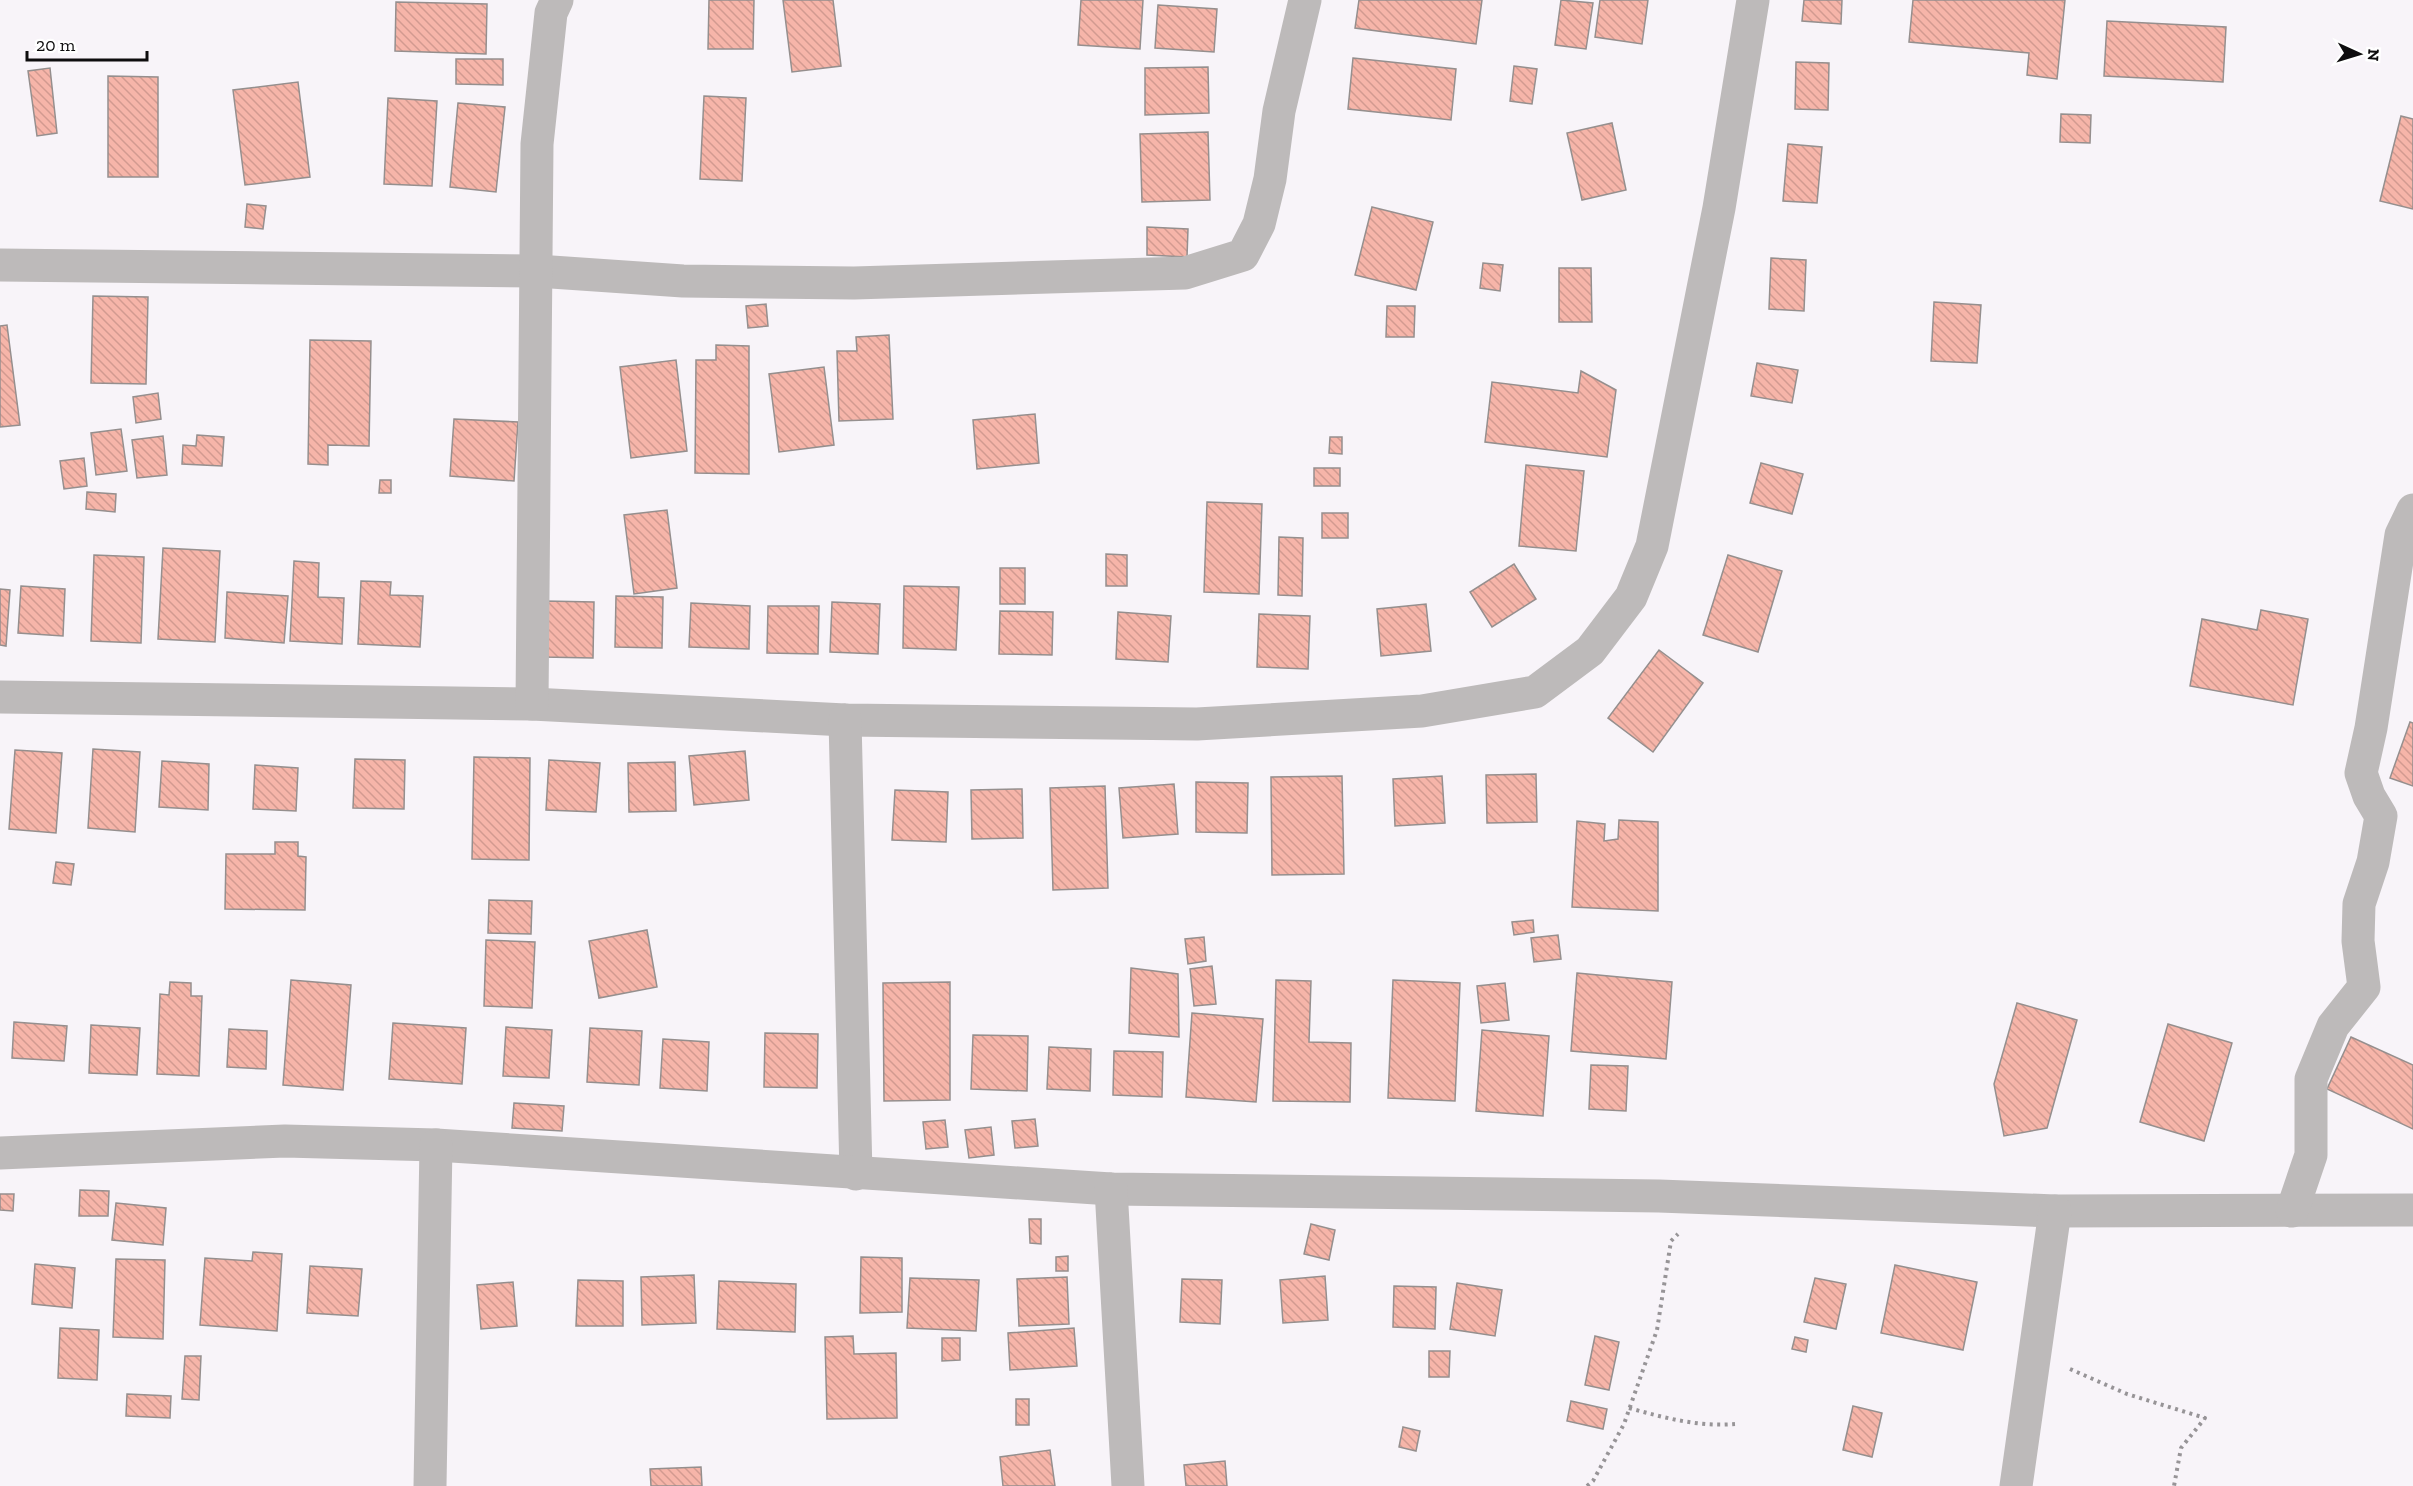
<svg xmlns="http://www.w3.org/2000/svg" width="2413" height="1486" font-family="'Zilla Slab',serif">
<style>
.building{fill:url(#building-back-hatch);stroke:#958f8e;stroke-width:1.5}
.lines{fill:none;stroke-linecap:round;stroke-linejoin:round}
.path{stroke:#979497;stroke-width:4;stroke-dasharray:3 4.5;stroke-linecap:butt}
.street{stroke:#bdbaba;stroke-width:33}
</style>
<defs>
<pattern id="building-back-hatch" width="6" height="6" patternUnits="userSpaceOnUse" patternTransform="scale(1.5)"><rect width="6" height="6" fill="#f6b5a9"/><path d="M-1 5l2 2M0 0l6 6M5-1l2 2" fill="none" stroke="#d29a90"/></pattern>
</defs>
<rect width="100%" height="100%" fill="#f8f4f9"/>
<g class="building">
<path d="M709,0H754L753,49H708Z"/>
<path d="M783,0H833L841,66L792,72Z"/>
<path d="M1081,0H1143L1140,49L1078,45Z"/>
<path d="M1359,0H1482L1476,44L1355,28Z"/>
<path d="M1561,0L1593,3L1586,49L1555,45Z"/>
<path d="M1600,0H1648L1642,44L1595,37Z"/>
<path d="M1804,0H1842L1841,24L1802,21Z"/>
<path d="M1913,0H2065L2057,79L2027,75L2029,53L1909,42Z"/>
<path d="M396,2L487,4L486,54L395,51Z"/>
<path d="M1158,5L1217,9L1214,52L1155,48Z"/>
<path d="M2107,21L2226,27L2223,82L2104,76Z"/>
<path d="M1353,58L1456,69L1451,120L1348,109Z"/>
<path d="M456,59H503V85L456,84Z"/>
<path d="M1796,62L1829,63L1828,110L1795,109Z"/>
<path d="M1514,66L1537,69L1532,104L1510,101Z"/>
<path d="M1208,67L1209,113L1145,115V68Z"/>
<path d="M50,68L57,133L37,136L28,71Z"/>
<path d="M108,76L158,77V177H108Z"/>
<path d="M298,82L310,177L245,185L233,90Z"/>
<path d="M704,96L746,98L742,181L700,179Z"/>
<path d="M388,98L437,101L432,186L384,184Z"/>
<path d="M458,103L505,107L496,192L450,187Z"/>
<path d="M2061,114L2091,115L2090,143L2060,142Z"/>
<path d="M2401,116L2413,119V209L2380,201Z"/>
<path d="M1612,123L1626,190L1582,200L1567,133Z"/>
<path d="M1208,132L1210,200L1142,202L1140,134Z"/>
<path d="M1788,144L1822,147L1817,203L1783,201Z"/>
<path d="M247,204L266,206L263,229L245,227Z"/>
<path d="M1372,207L1433,222L1416,290L1355,275Z"/>
<path d="M1147,227L1188,229L1187,257L1147,255Z"/>
<path d="M1771,258L1806,260L1804,311L1769,309Z"/>
<path d="M1483,263L1503,265L1500,291L1480,288Z"/>
<path d="M1559,268H1591L1592,322H1559Z"/>
<path d="M93,296L148,297L146,384L91,383Z"/>
<path d="M1934,302L1981,305L1977,363L1931,361Z"/>
<path d="M766,304L768,326L748,328L746,306Z"/>
<path d="M1387,306H1415L1414,337H1386Z"/>
<path d="M7,325L20,425L0,427V326Z"/>
<path d="M889,335L893,419L839,421L837,351H857L856,337Z"/>
<path d="M310,340L371,341L369,446L328,445V465L308,464Z"/>
<path d="M716,345L749,346V474L695,473L696,360H716Z"/>
<path d="M676,360L687,451L631,458L620,367Z"/>
<path d="M1757,363L1798,370L1792,403L1751,396Z"/>
<path d="M824,367L834,445L779,452L769,374Z"/>
<path d="M1581,371L1616,390L1607,457L1485,442L1492,382L1578,393Z"/>
<path d="M158,393L161,419L136,423L133,397Z"/>
<path d="M1035,414L1039,463L977,469L973,420Z"/>
<path d="M454,419L518,422L514,481L450,476Z"/>
<path d="M121,429L127,471L96,475L91,433Z"/>
<path d="M197,435L224,437L222,466L182,464L183,445L196,446Z"/>
<path d="M163,436L167,475L137,478L132,440Z"/>
<path d="M1330,437H1342V454L1329,453Z"/>
<path d="M84,458L87,486L64,489L60,461Z"/>
<path d="M1761,463L1803,474L1792,514L1750,503Z"/>
<path d="M1526,465L1584,471L1576,551L1519,546Z"/>
<rect x="1314" y="468" width="26" height="18"/>
<path d="M380,480H391V493H379Z"/>
<path d="M87,492L116,494L115,512L86,509Z"/>
<path d="M1207,502L1262,504L1259,594L1204,592Z"/>
<path d="M667,510L677,588L634,594L624,515Z"/>
<rect x="1322" y="513" width="26" height="25"/>
<path d="M1279,537L1303,538L1302,596L1278,595Z"/>
<path d="M163,548L220,551L215,642L158,639Z"/>
<path d="M1106,554L1127,555V586H1106Z"/>
<path d="M94,555L144,557L141,643L91,641Z"/>
<path d="M1728,555L1782,571L1758,652L1703,635Z"/>
<path d="M294,561L319,563L318,597L344,598L342,644L290,641Z"/>
<path d="M1514,564L1536,599L1492,627L1470,592Z"/>
<rect x="1000" y="568" width="25" height="36"/>
<path d="M361,581L391,582L390,595L423,596L420,647L358,644Z"/>
<path d="M21,586L65,589L63,636L18,633Z"/>
<path d="M904,586L959,587L956,650L903,648Z"/>
<path d="M0,589L10,590L6,646L0,645Z"/>
<path d="M227,592L288,596L284,643L225,638Z"/>
<path d="M616,596L663,597L662,648L615,647Z"/>
<path d="M545,601L594,602L593,658L543,657Z"/>
<path d="M832,602L880,604L878,654L830,652Z"/>
<path d="M691,603L750,606L749,649L689,647Z"/>
<path d="M1426,604L1431,651L1381,656L1377,609Z"/>
<path d="M768,606H819L818,654L767,653Z"/>
<path d="M2261,610L2308,619L2293,705L2190,686L2202,619L2257,630Z"/>
<path d="M1000,611L1053,612L1052,655L999,654Z"/>
<path d="M1118,612L1171,616L1168,662L1116,659Z"/>
<path d="M1259,614L1310,616L1308,669L1257,667Z"/>
<path d="M1659,650L1703,683L1653,752L1608,718Z"/>
<path d="M2410,722L2413,723V786L2390,778Z"/>
<path d="M93,749L140,752L135,832L88,828Z"/>
<path d="M15,750L62,753L56,833L9,829Z"/>
<path d="M745,751L749,800L694,805L689,756Z"/>
<path d="M474,757L530,758L529,860L472,859Z"/>
<path d="M355,759L405,760L404,809L353,808Z"/>
<path d="M549,760L600,763L596,812L546,810Z"/>
<path d="M162,761L209,764L208,810L159,807Z"/>
<path d="M675,762L676,811L629,812L628,763Z"/>
<path d="M255,765L298,768L296,811L253,809Z"/>
<path d="M1536,774L1537,822L1487,823L1486,775Z"/>
<path d="M1342,776L1344,874L1272,875L1271,777Z"/>
<path d="M1442,776L1445,823L1395,826L1393,779Z"/>
<path d="M1196,782L1248,783L1247,833L1196,832Z"/>
<path d="M1174,784L1178,834L1123,838L1119,788Z"/>
<path d="M1105,786L1108,888L1053,890L1050,788Z"/>
<path d="M1022,789L1023,838L972,839L971,790Z"/>
<path d="M895,790L948,792L946,842L892,840Z"/>
<path d="M1619,820L1658,822V911L1572,907L1577,821L1605,824L1604,841L1618,839Z"/>
<path d="M275,842H298V856L306,857L305,910L225,909L226,854H275Z"/>
<path d="M56,862L74,864L71,885L53,883Z"/>
<path d="M489,900L532,901L531,934L488,933Z"/>
<path d="M1533,920L1534,932L1514,935L1512,922Z"/>
<path d="M647,930L657,987L599,998L589,941Z"/>
<path d="M1558,935L1561,959L1534,962L1531,938Z"/>
<path d="M1204,937L1206,961L1188,964L1185,939Z"/>
<path d="M486,940L535,942L532,1008L484,1006Z"/>
<path d="M1212,966L1216,1004L1194,1006L1190,969Z"/>
<path d="M1131,968L1178,974L1179,1037L1129,1033Z"/>
<path d="M1577,973L1672,982L1666,1059L1571,1051Z"/>
<path d="M291,980L351,985L343,1090L283,1085Z"/>
<path d="M1276,980L1311,981L1309,1042L1351,1043L1350,1102L1273,1101Z"/>
<path d="M1393,980L1460,983L1455,1101L1388,1098Z"/>
<path d="M170,982L191,983V996H202L199,1076L157,1074L160,994L169,995Z"/>
<path d="M950,982V1100L884,1101L883,983Z"/>
<path d="M1505,983L1509,1020L1481,1023L1477,986Z"/>
<path d="M2017,1003L2077,1020L2047,1128L2004,1136L1994,1084Z"/>
<path d="M1192,1013L1263,1019L1256,1102L1186,1097Z"/>
<path d="M14,1022L67,1026L64,1061L12,1058Z"/>
<path d="M393,1023L466,1028L462,1084L389,1079Z"/>
<path d="M2168,1024L2232,1043L2204,1141L2140,1122Z"/>
<path d="M91,1025L140,1028L137,1075L89,1073Z"/>
<path d="M506,1027L552,1030L549,1078L503,1076Z"/>
<path d="M590,1028L642,1031L639,1085L587,1082Z"/>
<path d="M229,1029L267,1031L266,1069L227,1067Z"/>
<path d="M1482,1030L1549,1036L1543,1116L1476,1111Z"/>
<path d="M765,1033L818,1034L817,1088L764,1087Z"/>
<path d="M973,1035L1028,1036L1027,1091L971,1089Z"/>
<path d="M2351,1037L2413,1065V1129L2327,1089Z"/>
<path d="M663,1039L709,1042L707,1091L660,1088Z"/>
<path d="M1049,1047L1091,1049L1090,1091L1047,1089Z"/>
<path d="M1114,1051L1163,1052L1162,1097L1113,1095Z"/>
<path d="M1591,1065L1628,1066L1626,1111L1589,1109Z"/>
<path d="M514,1103L564,1106L562,1131L512,1128Z"/>
<path d="M1035,1119L1038,1146L1015,1148L1012,1121Z"/>
<path d="M945,1120L948,1147L926,1149L923,1122Z"/>
<path d="M991,1127L994,1155L969,1158L965,1130Z"/>
<path d="M80,1190L109,1191L108,1216H79Z"/>
<path d="M0,1194H14L13,1211L0,1210Z"/>
<path d="M116,1203L166,1208L163,1245L112,1240Z"/>
<path d="M1029,1219H1041V1244L1030,1243Z"/>
<path d="M1311,1224L1335,1230L1329,1260L1304,1254Z"/>
<path d="M253,1252L282,1254L277,1331L200,1325L205,1258L252,1261Z"/>
<path d="M1068,1256V1271H1056V1257Z"/>
<path d="M861,1257L902,1258V1312L860,1313Z"/>
<path d="M116,1259L165,1260L163,1339L113,1337Z"/>
<path d="M35,1264L75,1268L72,1308L32,1304Z"/>
<path d="M1895,1265L1977,1282L1963,1350L1881,1333Z"/>
<path d="M310,1266L362,1269L358,1316L307,1313Z"/>
<path d="M694,1275L696,1323L642,1325L641,1277Z"/>
<path d="M1325,1276L1328,1320L1283,1323L1280,1280Z"/>
<path d="M1067,1277L1069,1324L1019,1326L1017,1279Z"/>
<path d="M910,1278L979,1280L976,1331L907,1328Z"/>
<path d="M1815,1278L1846,1284L1836,1329L1804,1322Z"/>
<path d="M1182,1279L1222,1280L1220,1324L1180,1322Z"/>
<path d="M578,1280L623,1281V1326H576Z"/>
<path d="M719,1281L796,1284L795,1332L717,1329Z"/>
<path d="M513,1282L517,1326L481,1329L477,1285Z"/>
<path d="M1457,1283L1502,1290L1495,1336L1450,1329Z"/>
<path d="M1394,1286L1436,1287L1435,1329L1393,1327Z"/>
<path d="M60,1328L99,1330L97,1380L58,1378Z"/>
<path d="M1074,1328L1077,1366L1010,1370L1008,1333Z"/>
<path d="M853,1336L854,1354L896,1353L897,1418L827,1419L825,1337Z"/>
<path d="M1595,1336L1619,1342L1609,1390L1585,1385Z"/>
<path d="M1795,1337L1808,1340L1806,1352L1792,1349Z"/>
<path d="M942,1338H960V1360L942,1361Z"/>
<path d="M1429,1351H1450L1449,1377H1429Z"/>
<path d="M185,1356H201L199,1400L182,1399Z"/>
<path d="M127,1394L171,1396L170,1418L126,1416Z"/>
<rect x="1016" y="1399" width="13" height="26"/>
<path d="M1571,1401L1607,1409L1603,1429L1567,1421Z"/>
<path d="M1853,1406L1882,1413L1872,1457L1843,1450Z"/>
<path d="M1403,1427L1420,1431L1416,1451L1399,1447Z"/>
<path d="M1050,1450L1055,1486H1003L1000,1457Z"/>
<path d="M1225,1461L1227,1486H1186L1184,1465Z"/>
<path d="M701,1467L702,1486H651L650,1469Z"/>
</g>
<g class="lines">
<g class="path">
<path d="M2070,1369L2127,1394L2205,1418L2181,1448L2174,1486"/>
<path d="M1629,1408C1665,1418 1698,1427 1735,1424"/>
<path d="M1587,1486L1593,1481L1624,1424L1657,1330L1671,1241L1678,1234"/>
</g>
<g class="street">
<path d="M0,265L537,271L683,281L854,283L1185,273L1243,255L1259,224L1270,179L1279,111L1305,0"/>
<path d="M0,697L532,704L845,720L1197,724L1422,711L1535,692L1590,651L1631,597L1652,546L1719,208L1753,0"/>
<path d="M532,704L537,144L551,13L557,0"/>
<path d="M845,720L856,1174"/>
<path d="M0,1153L285,1141L436,1145L1111,1189L1659,1196L2055,1211L2413,1210"/>
<path d="M1111,1189L1128,1486"/>
<path d="M2292,1211L2311,1155V1079L2333,1026L2364,987L2358,941L2359,904L2373,862L2381,816L2369,796L2361,773L2371,728L2401,535L2413,510"/>
<path d="M430,1486L436,1145"/>
<path d="M2016,1486L2055,1211"/>
</g>
</g>
<g transform="translate(2359 54) rotate(94)" stroke="#ffffff" stroke-width="4.5" paint-order="stroke">
<path d="M0-4.5L10 22L0 15L-10 22Z" fill="#0e0d0e"/>
<text y="-9" font-size="16" font-weight="bold" text-anchor="middle" fill="#0e0d0e">N</text>
</g>
<path d="M27 51v9h120v-9" fill="none" stroke="#0e0d0e" stroke-width="3"/>
<text x="36" y="51" font-size="18" fill="#0e0d0e" stroke="#ffffff" stroke-width="4.5" paint-order="stroke">20 m</text>
</svg>
